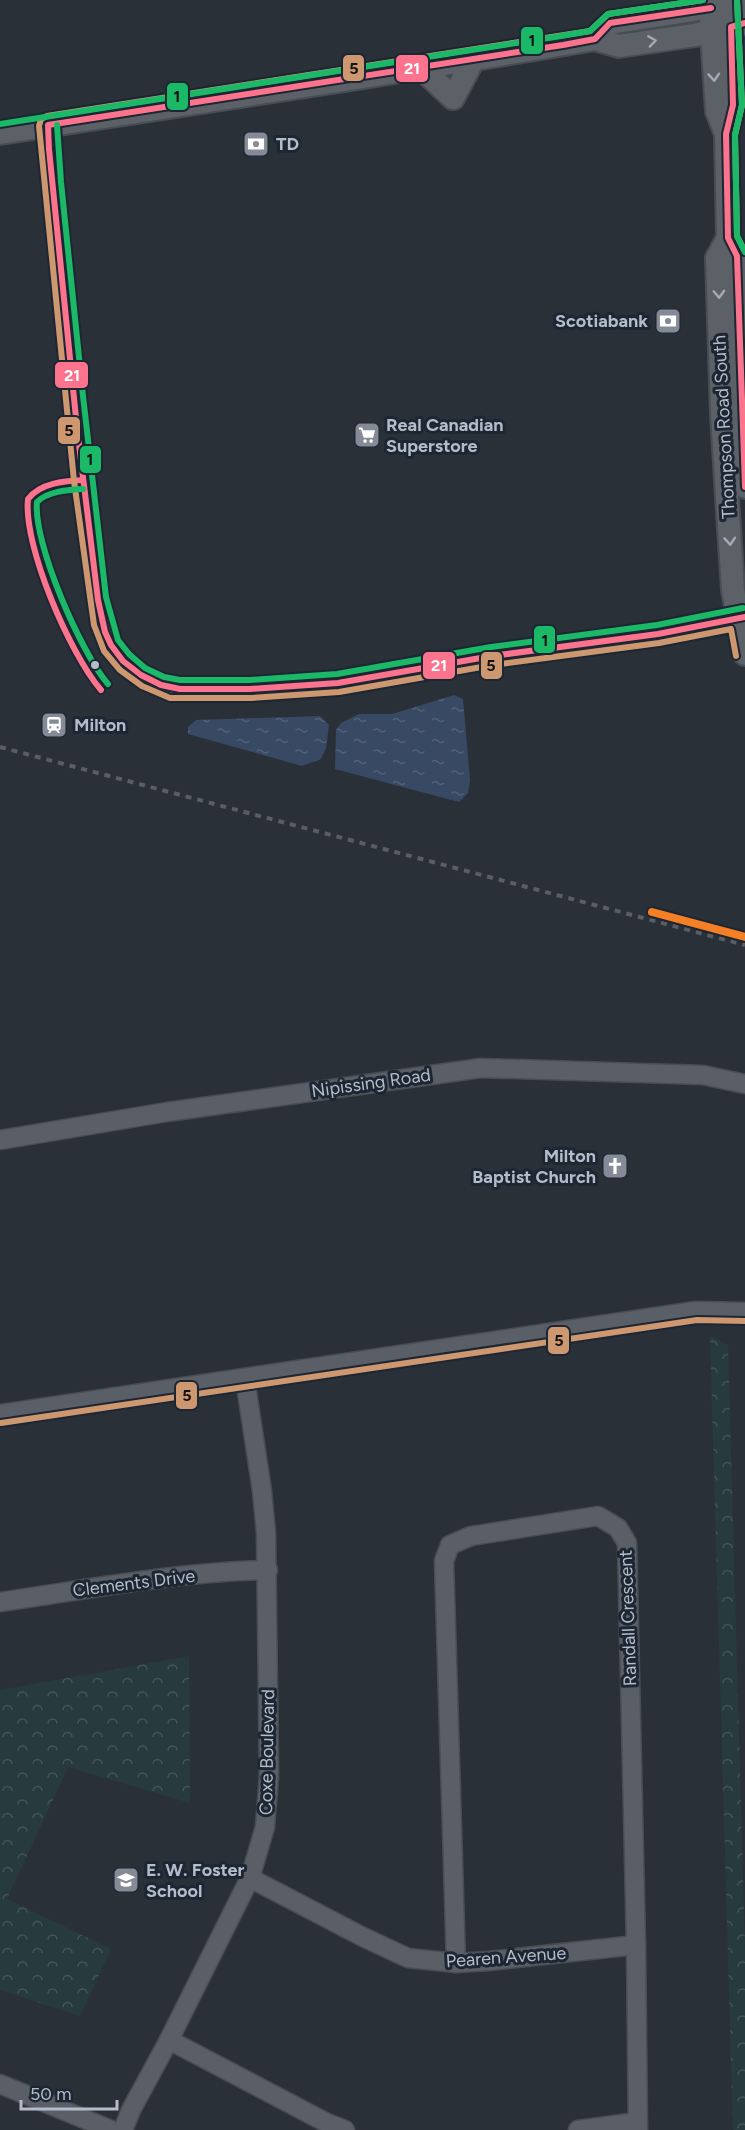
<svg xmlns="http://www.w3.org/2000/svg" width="745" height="2130" font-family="Figtree,sans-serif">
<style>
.park{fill:url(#park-crowns)}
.water{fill:url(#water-ripples)}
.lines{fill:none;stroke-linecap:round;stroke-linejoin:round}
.minor-casing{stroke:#484c53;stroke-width:21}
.major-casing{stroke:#484c55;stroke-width:26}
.minor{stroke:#5a5e66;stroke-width:18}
.major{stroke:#5c6168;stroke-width:22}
.rail{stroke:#595d64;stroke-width:4;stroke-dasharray:6 6;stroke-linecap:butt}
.bus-1-casing{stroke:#1d2633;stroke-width:10}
.bus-2-casing{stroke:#1d2633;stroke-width:10}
.bus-3-casing{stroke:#1d2633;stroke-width:10}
.bus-1{stroke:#fc738d;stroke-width:6}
.bus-2{stroke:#cd976f;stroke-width:6}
.bus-3{stroke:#1ab867;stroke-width:6}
.rail-1-casing{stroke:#1d2633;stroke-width:12}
.rail-1{stroke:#f57f25;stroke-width:8}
.oneway{stroke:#a2aab6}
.bus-dot{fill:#b4bcc9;stroke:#1d2633;stroke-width:2}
.labels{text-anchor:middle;stroke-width:6;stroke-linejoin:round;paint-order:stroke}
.poi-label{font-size:18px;font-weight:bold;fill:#b4bcc9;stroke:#1d2633;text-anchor:start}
.street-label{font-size:18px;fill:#b4bcc9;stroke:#1d2633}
.line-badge{stroke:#1d2633;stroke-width:2}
.badge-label{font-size:16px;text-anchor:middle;font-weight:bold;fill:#fff}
.pale-badge-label{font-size:16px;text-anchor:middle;font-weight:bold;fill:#111}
</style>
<defs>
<pattern id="park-crowns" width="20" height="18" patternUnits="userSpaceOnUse" patternTransform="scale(1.5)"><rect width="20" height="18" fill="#273a3e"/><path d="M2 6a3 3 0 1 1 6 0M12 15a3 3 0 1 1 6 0" fill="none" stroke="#445559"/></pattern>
<pattern id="water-ripples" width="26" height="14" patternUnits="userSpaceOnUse" patternTransform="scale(1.5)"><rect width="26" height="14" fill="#384963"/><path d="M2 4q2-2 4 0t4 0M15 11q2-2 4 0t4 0" fill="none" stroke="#526178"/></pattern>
</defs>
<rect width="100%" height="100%" fill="#2a3038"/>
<g class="park">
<path d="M710,1336L728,1345L745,1950V2130H733Z"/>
<path d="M189,1656L190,1803L68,1767L7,1899L111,1949L80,2016L0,1990V1690Z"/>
</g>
<g class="water">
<path d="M454,695L463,699L470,780L468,793L459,802L335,769L336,730L341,723L359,714H392Z"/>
<path d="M320,716L329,725L326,748L321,759L302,766L188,734V727L196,720Z"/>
</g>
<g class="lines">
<g class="minor-casing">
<g id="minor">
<path d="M48,125C50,177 57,228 62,279C70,358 77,436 88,515C92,552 95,612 110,644C122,667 156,689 180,689H250L338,683L492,656L658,634L745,617"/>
<path d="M0,1140L167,1112L481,1068L703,1075L745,1084"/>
<path d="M0,1414L696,1311L745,1312"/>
<path d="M0,1602C89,1589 178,1572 268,1570"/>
<path d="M250,1878L363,1937L408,1958L456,1963L489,1961L636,1945"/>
<path d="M456,1963L444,1561L450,1545L471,1536L598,1516L618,1528L627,1543L636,1945L638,2130"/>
<path d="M169,2040L327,2123L345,2130"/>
<path d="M0,2084L111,2130"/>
<path d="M123,2130L131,2110L169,2040L250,1878L265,1827L269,1776L266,1533L262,1491L245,1379"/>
<path d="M578,2130L637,2122"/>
</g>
</g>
<g class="major-casing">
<g id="major">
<path d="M730,0L733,105L726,134L728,238L737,256L745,487"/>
<path d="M711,18L717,111L726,134"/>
<path d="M595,39L610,23L744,2"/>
<path d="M421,68L453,98L473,60"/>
<path d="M0,133L364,77L595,39L619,46L695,35L745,23"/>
<path d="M728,238L717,258L722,415L727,497L733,590L745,654"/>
</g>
</g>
<use href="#minor" class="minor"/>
<use href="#major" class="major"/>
<path class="rail" d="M0,747L745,945"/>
<g class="bus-1-casing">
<g id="bus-1">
<path d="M711,8L610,23L595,39L563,45L48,125L49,149L77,428L98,600L105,632L111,645L123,661L141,675L161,685L180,689H250L338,683L492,656L658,634L745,617"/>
<path d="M745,23L731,27L733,105L726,134L728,238L737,256L745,487"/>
<path d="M83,480C64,481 40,483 28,499C23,546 70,654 101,690"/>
</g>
</g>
<g class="bus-2-casing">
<g id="bus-2">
<path d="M703,0L608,14L590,31L47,116L41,119L39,126L74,481L94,625L104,651L120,670L142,686L170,698H251L339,692L493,665L659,643L731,629L736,656"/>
<path d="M737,0L742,105L735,135L737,236L745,252"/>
<path d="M1,1423L697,1320L745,1321"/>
</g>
</g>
<g class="bus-3-casing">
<g id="bus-3">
<path d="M737,0L742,105L735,135L737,236L745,252"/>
<path d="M0,124L561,36L590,31L608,14L703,0"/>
<path d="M57,125L61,182L83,396L106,597L118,640L129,654L145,668L164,677L180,680H250L337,674L491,647L657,625L743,608"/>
<path d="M83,489C68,490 48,491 37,502C33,543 81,653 108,684"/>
</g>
</g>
<use href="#bus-1" class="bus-1"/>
<use href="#bus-2" class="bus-2"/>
<use href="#bus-3" class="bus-3"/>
<g class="rail-1-casing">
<path id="rail-1" d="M652,912L745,937"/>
</g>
<use href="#rail-1" class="rail-1"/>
</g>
<defs><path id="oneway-chevron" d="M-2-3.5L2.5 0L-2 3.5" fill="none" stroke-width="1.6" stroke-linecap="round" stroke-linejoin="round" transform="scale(1.5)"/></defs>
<g class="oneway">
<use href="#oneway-chevron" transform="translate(652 41) rotate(-8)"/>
<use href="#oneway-chevron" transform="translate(714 77) rotate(86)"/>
<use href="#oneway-chevron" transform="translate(719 294) rotate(88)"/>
<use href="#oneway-chevron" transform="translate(730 541) rotate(86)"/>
</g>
<defs>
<g id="bank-square" transform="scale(1.35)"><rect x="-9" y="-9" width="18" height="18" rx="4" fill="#848b96" stroke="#1d2633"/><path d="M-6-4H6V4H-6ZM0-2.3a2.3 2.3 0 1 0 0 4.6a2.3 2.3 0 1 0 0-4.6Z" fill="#fff"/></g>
<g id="supermarket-square" transform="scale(1.35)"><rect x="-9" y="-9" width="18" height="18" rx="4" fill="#848b96" stroke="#1d2633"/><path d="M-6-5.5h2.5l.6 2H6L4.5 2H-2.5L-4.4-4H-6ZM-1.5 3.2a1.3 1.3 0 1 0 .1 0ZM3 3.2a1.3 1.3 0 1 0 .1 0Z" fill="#fff"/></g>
<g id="station-square" transform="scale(1.35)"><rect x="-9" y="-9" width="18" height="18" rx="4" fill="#848b96" stroke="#1d2633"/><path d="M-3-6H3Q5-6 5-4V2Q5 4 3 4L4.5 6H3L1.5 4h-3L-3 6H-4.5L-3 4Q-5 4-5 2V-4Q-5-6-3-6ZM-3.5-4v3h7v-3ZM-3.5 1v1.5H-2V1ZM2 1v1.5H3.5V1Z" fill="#fff"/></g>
<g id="church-square" transform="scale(1.35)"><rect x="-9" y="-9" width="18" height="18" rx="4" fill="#848b96" stroke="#1d2633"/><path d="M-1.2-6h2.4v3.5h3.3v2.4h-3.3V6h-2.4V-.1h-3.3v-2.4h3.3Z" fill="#fff"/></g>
<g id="school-square" transform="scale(1.35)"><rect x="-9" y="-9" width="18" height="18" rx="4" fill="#848b96" stroke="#1d2633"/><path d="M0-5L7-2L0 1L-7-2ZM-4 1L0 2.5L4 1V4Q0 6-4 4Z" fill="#fff"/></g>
</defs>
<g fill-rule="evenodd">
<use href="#bank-square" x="256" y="144"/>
<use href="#bank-square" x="668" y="321"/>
<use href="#supermarket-square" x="367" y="435"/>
<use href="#station-square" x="54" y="725"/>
<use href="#church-square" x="615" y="1166"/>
<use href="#school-square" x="126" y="1880"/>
</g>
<circle class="bus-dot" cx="95" cy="665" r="5"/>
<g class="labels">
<g class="poi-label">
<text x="276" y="150">TD</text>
<text x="648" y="327" text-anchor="end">Scotiabank</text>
<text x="386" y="431">Real Canadian<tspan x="386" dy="21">Superstore</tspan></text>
<text x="74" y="731">Milton</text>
<text x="596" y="1162" text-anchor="end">Milton<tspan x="596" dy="21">Baptist Church</tspan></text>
<text x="146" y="1876">E. W. Foster<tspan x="146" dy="21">School</tspan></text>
</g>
<g class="street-label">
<text transform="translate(724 427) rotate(-93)" y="6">Thompson Road South</text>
<text transform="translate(371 1083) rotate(-8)" y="6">Nipissing Road</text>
<text transform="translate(134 1583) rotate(-7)" y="6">Clements Drive</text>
<text transform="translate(628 1618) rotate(-92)" y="6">Randall Crescent</text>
<text transform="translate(267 1752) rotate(-89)" y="6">Coxe Boulevard</text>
<text transform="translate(506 1957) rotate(-4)" y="6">Pearen Avenue</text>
</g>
</g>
<g class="line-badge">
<rect x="520" y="26" width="24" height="29" rx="6" fill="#1ab867"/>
<rect x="342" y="54" width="23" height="28" rx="6" fill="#cd976f"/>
<rect x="395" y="54" width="34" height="29" rx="6" fill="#fc738d"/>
<rect x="166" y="82" width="23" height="29" rx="6" fill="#1ab867"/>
<rect x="54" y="361" width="35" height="28" rx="6" fill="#fc738d"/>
<rect x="57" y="416" width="24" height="29" rx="6" fill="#cd976f"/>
<rect x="79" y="445" width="23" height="29" rx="6" fill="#1ab867"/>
<rect x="533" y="625" width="23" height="29" rx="6" fill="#1ab867"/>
<rect x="422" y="651" width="34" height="29" rx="6" fill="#fc738d"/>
<rect x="480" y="651" width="23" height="29" rx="6" fill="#cd976f"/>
<rect x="547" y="1326" width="23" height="29" rx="6" fill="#cd976f"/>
<rect x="175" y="1381" width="23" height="29" rx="6" fill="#cd976f"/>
</g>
<g class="badge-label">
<text x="412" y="74">21</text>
<text x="72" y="381">21</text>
<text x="439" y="671">21</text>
</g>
<g class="pale-badge-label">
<text x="532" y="46">1</text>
<text x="354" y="74">5</text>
<text x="177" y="102">1</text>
<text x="69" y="436">5</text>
<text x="90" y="465">1</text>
<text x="545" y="646">1</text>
<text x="491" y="671">5</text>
<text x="559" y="1346">5</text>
<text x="187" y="1401">5</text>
</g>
<path d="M21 2100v9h96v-9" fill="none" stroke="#b4bcc9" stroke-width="3"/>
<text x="30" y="2100" font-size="18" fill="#b4bcc9" stroke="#1d2633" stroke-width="4.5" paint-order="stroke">50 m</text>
</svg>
